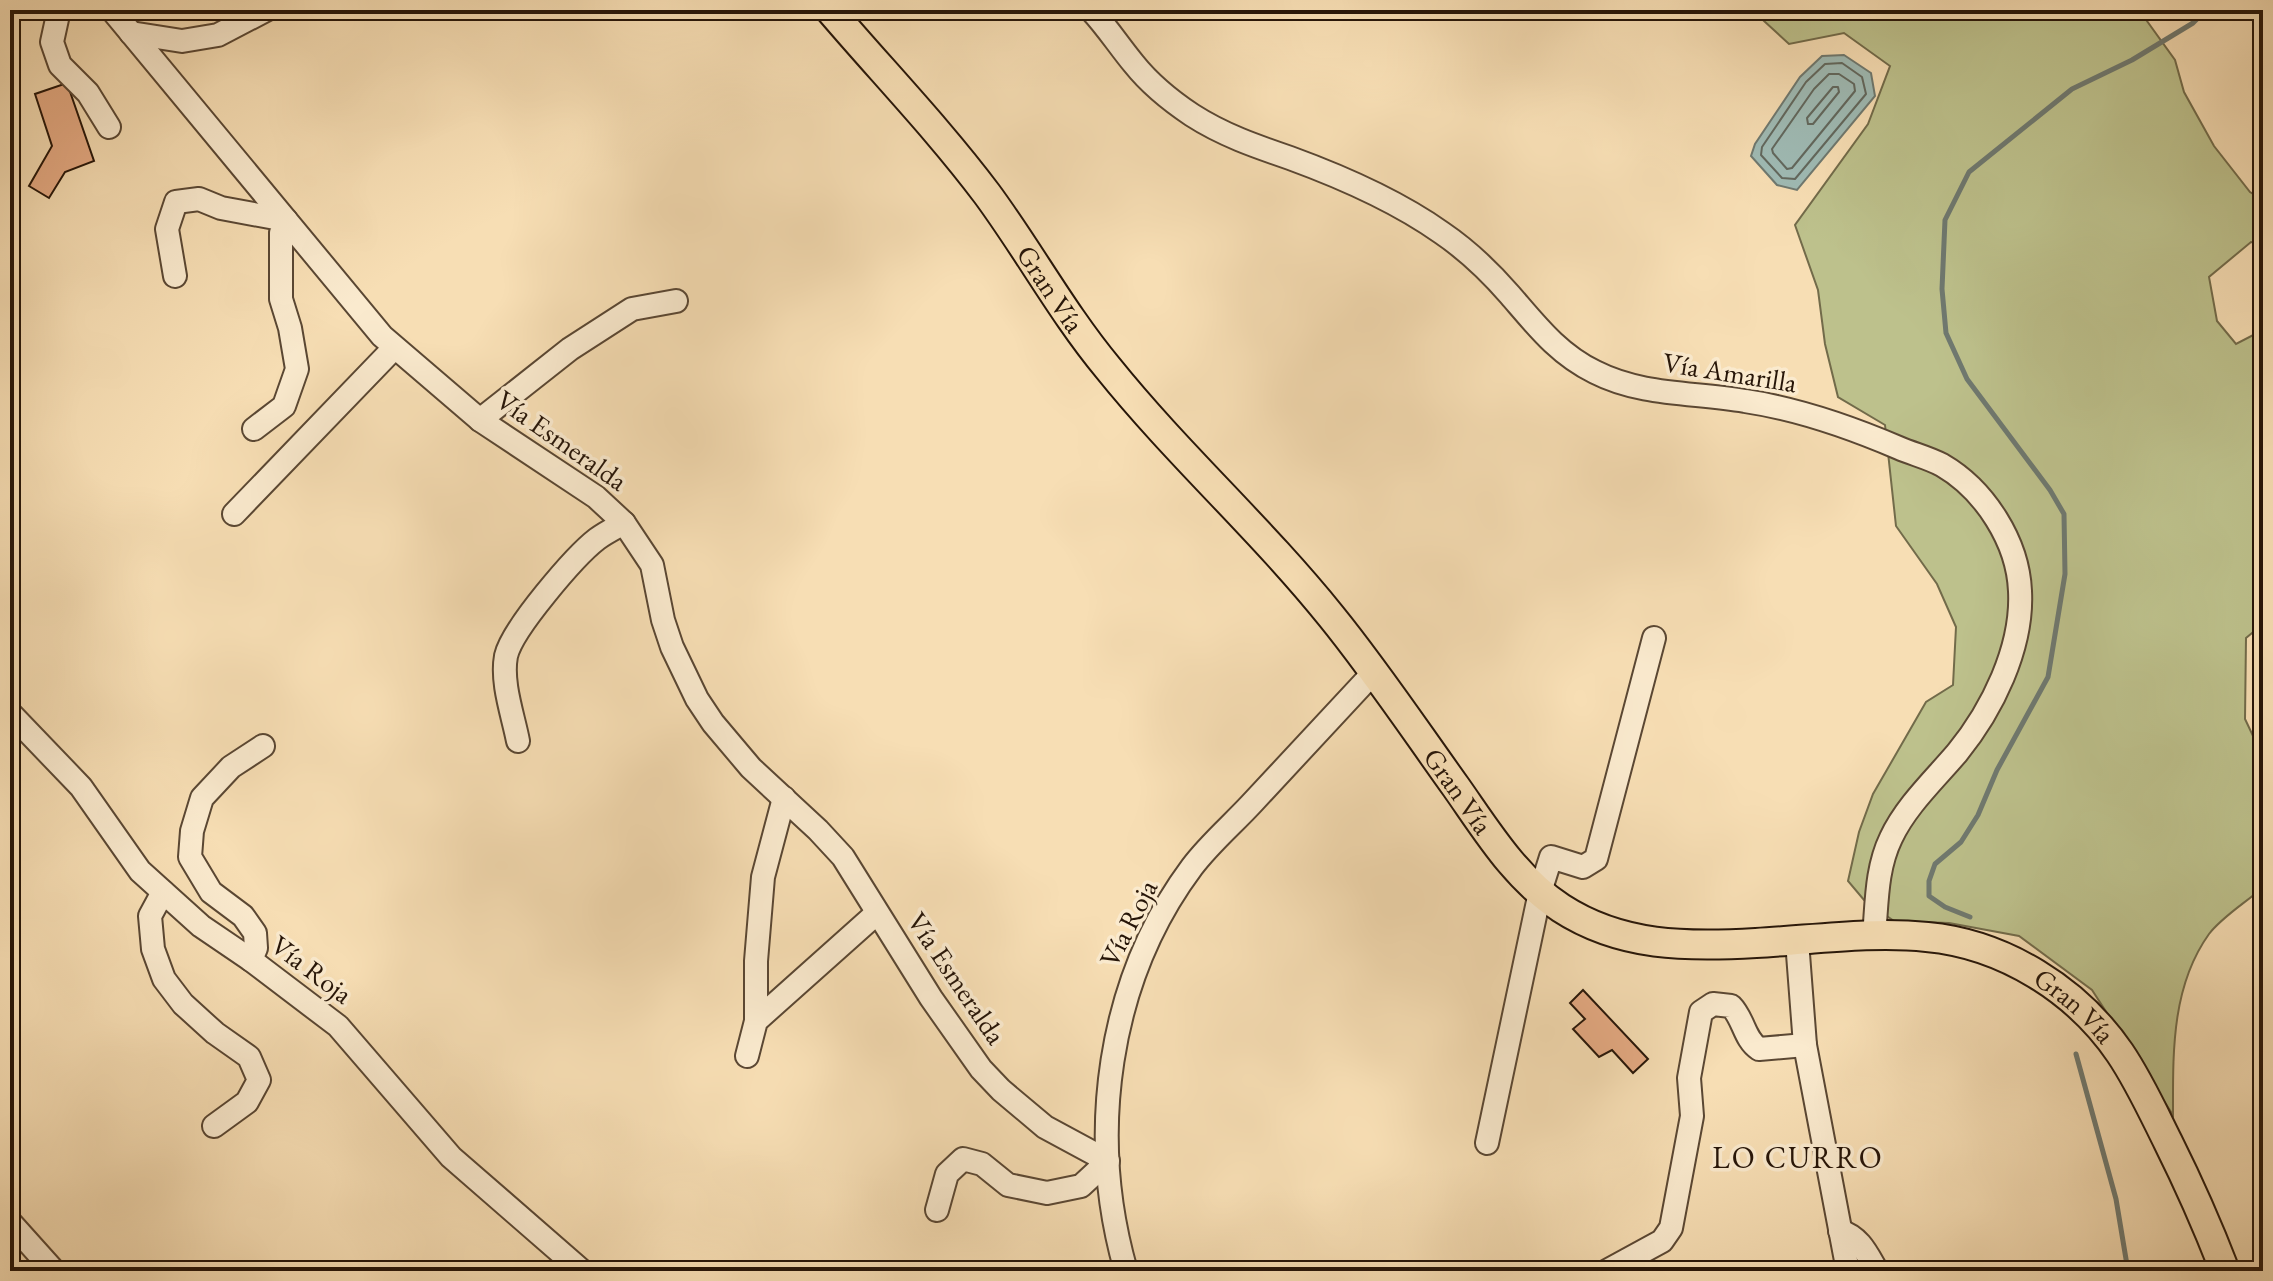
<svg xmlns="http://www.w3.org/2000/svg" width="2273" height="1281" font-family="'EB Garamond',serif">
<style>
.green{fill:#bdc18c;stroke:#726b4a;stroke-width:2}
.water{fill:#9fbbb5;stroke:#6f7970;stroke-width:2}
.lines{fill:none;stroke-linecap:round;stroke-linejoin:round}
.shore{stroke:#62685e;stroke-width:2}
.stream{stroke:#6f7970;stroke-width:5}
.building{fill:#e6ab84;stroke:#261508;stroke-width:2}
.minor-casing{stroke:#5a4733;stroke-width:26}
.major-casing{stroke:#261508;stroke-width:32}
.minor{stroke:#faeace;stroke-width:22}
.major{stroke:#f7deb4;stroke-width:28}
.labels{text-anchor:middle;stroke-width:7;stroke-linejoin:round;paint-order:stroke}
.street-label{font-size:28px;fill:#261508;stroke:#faeace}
.neighbourhood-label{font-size:30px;letter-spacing:2px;fill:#261508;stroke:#faeace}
</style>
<rect width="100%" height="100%" fill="#f7deb4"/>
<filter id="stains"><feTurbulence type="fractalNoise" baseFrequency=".0025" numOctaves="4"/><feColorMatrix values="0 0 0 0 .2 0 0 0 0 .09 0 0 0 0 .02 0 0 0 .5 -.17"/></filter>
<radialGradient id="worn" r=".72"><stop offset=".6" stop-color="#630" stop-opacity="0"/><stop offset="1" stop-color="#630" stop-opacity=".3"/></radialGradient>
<path class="green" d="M1752,10H2139L2175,60L2184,92L2214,146L2250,192L2263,200V245L2251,242L2209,277L2217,321L2236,344L2263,330V624L2246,638L2245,719L2263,757V878L2261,889C2245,903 2222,917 2209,934C2171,987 2173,1054 2173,1115L2092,990L2019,936L1949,923L1894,921L1864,900L1848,881L1859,832L1873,794L1926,702L1953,685L1956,627L1937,584L1896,526L1885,425L1838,397L1825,344L1818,290L1795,225L1868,124L1890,66L1844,33L1789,44Z"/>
<path class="water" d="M1844,55L1871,73L1875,96L1797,190L1777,185L1751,156L1755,144L1800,77L1822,56Z"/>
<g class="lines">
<g class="shore">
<path d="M1825,64L1842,63L1862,77L1866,94L1795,179L1782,178L1761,155L1762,147L1806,82Z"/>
<path d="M1829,74H1839L1854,84L1855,91L1792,168L1787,169L1773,153L1772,149L1814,89Z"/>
<path d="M1833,87H1838L1839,92L1813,124H1808L1807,118Z"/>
</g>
<g class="stream">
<path d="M1970,917L1945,907L1929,896V881L1935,864L1961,842L1978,815L1997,770L2048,677L2065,574L2064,514L2050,490L1967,379L1946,333L1942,289L1945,220L1969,172L2072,89L2132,60L2193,23L2206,10"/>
<path d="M2076,1054L2116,1199L2128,1271"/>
</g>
</g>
<g class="building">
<path d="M67,83L94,161L65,172L49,198L29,186L52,146L35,94Z"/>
<path d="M1583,990L1648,1059L1633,1073L1612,1050L1599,1057L1573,1029L1585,1019L1570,1003Z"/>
</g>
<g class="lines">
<g class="minor-casing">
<g id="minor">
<path d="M59,10L52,42L60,65L88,93L109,127"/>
<path d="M112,10L382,336L480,420L596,497L624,523L652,565L663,620L672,647L697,699L713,723L751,768L818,830L843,857L931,998L981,1069L1001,1090L1045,1127L1108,1161L1081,1186L1047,1193L1008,1185L982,1164L963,1159L947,1174L937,1210"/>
<path d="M1091,10C1107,27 1119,46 1134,64C1150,84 1171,101 1192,115C1223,135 1255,146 1290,158C1342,177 1397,201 1442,233C1467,250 1490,272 1510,295C1536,325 1558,354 1595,372C1642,396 1694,392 1745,401C1799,409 1850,427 1899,448C1913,454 1929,458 1942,465C1985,490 2018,542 2020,591C2023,648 1992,710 1957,753C1934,780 1906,806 1891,838C1876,869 1877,903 1874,936"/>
<path d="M131,33L182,41L218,35L266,10"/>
<path d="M175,276L167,229L176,202L199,199L221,208L286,220L281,233V299L290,328L297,369L284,406L254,429"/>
<path d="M480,420L570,349L632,309L676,301"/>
<path d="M234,514L394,348"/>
<path d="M10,713L81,787L140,871L201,926L251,960L338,1026L451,1157L582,1271"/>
<path d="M518,741C513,715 501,683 506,656C512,629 575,556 597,539C605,533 615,528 624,523"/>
<path d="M163,892L150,916L153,949L164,979L183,1004L215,1033L249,1057L259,1080L247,1102L214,1126"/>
<path d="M1797,941L1805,1045L1848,1271"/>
<path d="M251,960L256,948L255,933L243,916L211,892L190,857L192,831L202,798L231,767L263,746"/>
<path d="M756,1021V961L763,877L784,798"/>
<path d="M747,1056L756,1021L877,913"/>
<path d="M1487,1143L1540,892L1551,857L1583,867L1596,859L1654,638"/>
<path d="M10,1222L54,1271"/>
<path d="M1840,1231C1860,1237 1867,1254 1877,1271"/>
<path d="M1126,1271C1087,1135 1107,981 1192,867C1210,843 1234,823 1254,801C1294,758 1334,715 1374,672"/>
<path d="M1607,1271L1662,1241L1671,1228L1692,1116L1689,1078L1701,1012L1713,1004L1731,1006C1744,1019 1744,1039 1759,1049L1805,1045"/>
</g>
</g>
<g class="major-casing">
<g id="major">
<path id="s1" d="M830,10C882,71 939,130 987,194C1029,251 1063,314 1108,368C1178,455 1261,529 1331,616C1375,670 1415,730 1456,787C1487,831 1515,878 1561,908C1621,947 1687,947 1756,943C1812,940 1871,931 1927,937C2004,944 2077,990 2120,1053C2139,1081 2153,1112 2168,1142C2189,1184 2208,1227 2225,1271"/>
</g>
</g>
<use href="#minor" class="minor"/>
<use href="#major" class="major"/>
</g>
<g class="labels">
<g class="street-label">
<text dy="10" stroke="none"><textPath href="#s1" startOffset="356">Gran Vía</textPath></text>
<text transform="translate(1730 372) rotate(9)" y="10">Vía Amarilla</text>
<text transform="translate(562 440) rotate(35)" y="10">Vía Esmeralda</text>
<text dy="10" stroke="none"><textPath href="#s1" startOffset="1004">Gran Vía</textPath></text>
<text transform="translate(1128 923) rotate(-63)" y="10">Vía Roja</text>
<text transform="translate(312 969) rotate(37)" y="10">Vía Roja</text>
<text transform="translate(957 978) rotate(56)" y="10">Vía Esmeralda</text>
<text dy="10" stroke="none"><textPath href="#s1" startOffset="1700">Gran Vía</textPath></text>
</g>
<g class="neighbourhood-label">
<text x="1798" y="1168">LO CURRO</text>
</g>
</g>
<rect width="2273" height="1281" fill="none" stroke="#f7deb4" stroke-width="40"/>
<rect x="12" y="12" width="2249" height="1257" fill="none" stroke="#261508" stroke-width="4"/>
<rect x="20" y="20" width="2233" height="1241" fill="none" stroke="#261508" stroke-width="2"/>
<rect width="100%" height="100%" filter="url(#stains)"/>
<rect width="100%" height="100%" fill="url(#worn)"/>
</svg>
